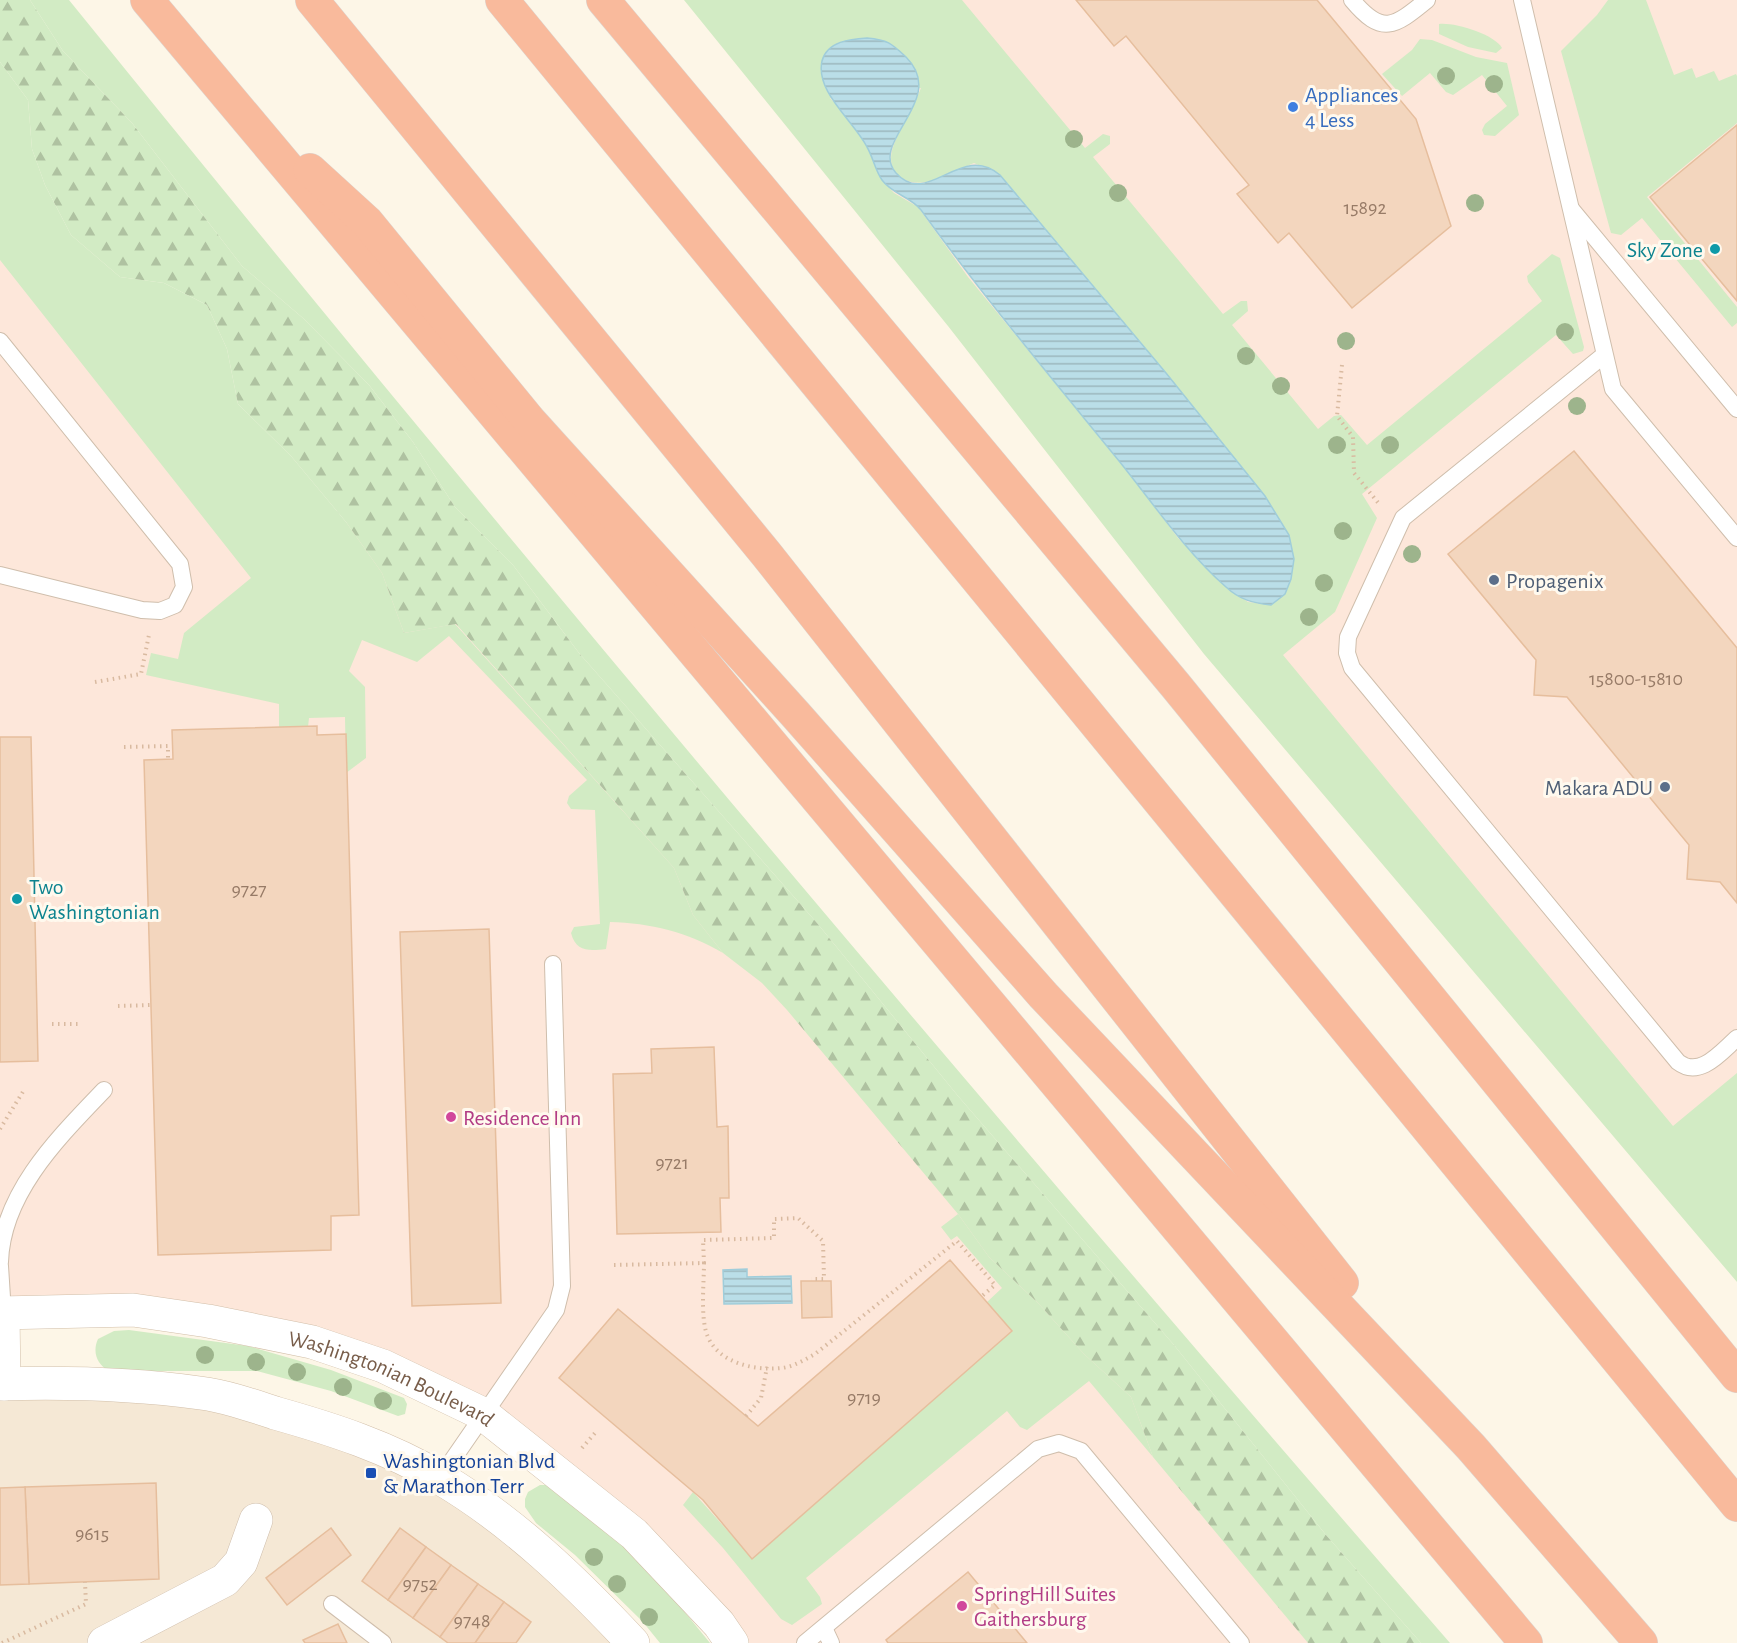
<svg xmlns="http://www.w3.org/2000/svg" width="1737" height="1643" font-family="'Alegreya Sans',sans-serif">
<style>
.residential{fill:#f5e8d5}
.commercial{fill:#fde7da}
.green{fill:#d2ebc4;fill-rule:evenodd}
.forest{fill:url(#forest-firs)}
.water{fill:url(#water-rules);stroke:#a0cdda;stroke-width:1.5}
.building{fill:#f3d6be;stroke:#e6be9d;stroke-width:1.5}
.lines{fill:none;stroke-linecap:round;stroke-linejoin:round}
.lane-casing{stroke:#cfbeac;stroke-width:18}
.street-casing{stroke:#cfbeac;stroke-width:34}
.secondary-casing{stroke:#d2bfa9;stroke-width:34}
.highway-casing{stroke:#dcd5d0;stroke-width:34}
.path{stroke:#d9baa0;stroke-width:4;stroke-dasharray:1.5 4.5;stroke-linecap:butt}
.lane{stroke:#fff;stroke-width:16}
.street{stroke:#fff;stroke-width:33}
.secondary{stroke:#fff;stroke-width:33}
.highway{stroke:#f9ba9c;stroke-width:33}
.tree{fill:#9db48c}
.shop-dot{fill:#3f7fe0;stroke:#fff9ee;stroke-width:2}
.culture-dot{fill:#0f9aa8;stroke:#fff9ee;stroke-width:2}
.service-dot{fill:#5c6f8a;stroke:#fff9ee;stroke-width:2}
.hotel-dot{fill:#d1479c;stroke:#fff9ee;stroke-width:2}
.transit-dot{fill:#1a4fb4;stroke:#fff9ee;stroke-width:2}
.labels{text-anchor:middle;stroke-width:6;stroke-linejoin:round;paint-order:stroke}
.number-label{font-size:20px;fill:#977b67}
.shop-label{font-size:22px;fill:#366cbe;stroke:#fff9ee;text-anchor:start}
.culture-label{font-size:22px;fill:#0d838f;stroke:#fff9ee;text-anchor:end}
.service-label{font-size:22px;fill:#4e5e75;stroke:#fff9ee;text-anchor:start}
.hotel-label{font-size:22px;fill:#b23c85;stroke:#fff9ee;text-anchor:start}
.street-label{font-size:22px;fill:#785d4a;stroke:#fff9ee}
.transit-label{font-size:22px;fill:#164399;stroke:#fff9ee;text-anchor:start}
</style>
<defs>
<pattern id="forest-firs" width="22" height="20" patternUnits="userSpaceOnUse" patternTransform="scale(1.5)"><rect width="22" height="20" fill="#d2ebc4"/><path d="M5 1l3.5 6h-7zM16 11l3.5 6h-7z" fill="#afc2a1"/></pattern>
<pattern id="water-rules" width="6" height="5" patternUnits="userSpaceOnUse" patternTransform="scale(1.5)"><rect width="6" height="5" fill="#badee8"/><path d="M0 2.5h6" fill="none" stroke="#9cb7be"/></pattern>
</defs>
<rect width="100%" height="100%" fill="#fdf6e7"/>
<path class="residential" d="M0,1389L202,1397L438,1481L627,1643H0Z"/>
<g class="commercial">
<path d="M690,0H1737V1109L1658,1176Z"/>
<path d="M0,225L458,619L1350,1643H741L636,1525L365,1352L0,1307Z"/>
</g>
<g class="green">
<path d="M30,0H69C519,556 981,1103 1450,1643H1421L1326,1535L1174,1345L958,1096L817,923L579,653L513,565L455,507L413,442L369,385L304,319L242,266L132,123L63,51Z"/>
<path d="M684,0H962L1085,148L1103,134L1110,136V144L1093,157L1223,314L1241,301H1247L1248,311L1232,325L1318,429L1334,416L1341,415L1367,445L1542,301L1528,282L1527,276L1552,254L1560,258L1584,347L1583,351L1573,354L1556,335L1362,494L1377,518L1335,612L1283,655L1673,1126L1737,1073V1282L1204,654L948,326ZM921,88C913,108 900,127 893,147C890,156 890,166 896,173C918,196 951,172 974,163L1000,175L1166,373L1265,496L1285,594L1271,605L1248,602L1227,588L1178,538L1131,476L968,277L918,207L894,193L882,180L867,147L850,119L830,98Z"/>
<path d="M1608,0H1646L1674,75L1692,68L1696,78L1714,71L1719,81L1736,74L1737,76V123L1647,197L1737,307V323L1732,327L1642,218L1621,235L1611,233L1561,51L1597,15Z"/>
<path d="M1439,24C1454,22 1494,34 1502,48L1496,53L1468,47L1439,34Z"/>
<path d="M1420,39L1432,40L1476,57L1507,63L1519,115L1495,136L1484,135L1482,130L1485,124L1507,106L1482,75L1453,95L1446,92L1430,73L1402,96L1382,74L1412,50Z"/>
<path d="M0,62L28,100L32,149L45,185L71,235L120,277L164,283L207,305L227,349L238,404L291,456L346,522L382,573L404,633L455,624L674,868L693,915L723,953C688,932 650,923 610,922L606,949C589,951 576,952 571,933L574,927L600,924L595,810L571,809L567,803L569,796L587,780L449,636L417,662L362,640L349,671L365,687L366,758L346,773L345,717L309,718L308,727H279V704L146,675L151,653L178,659L184,633L251,578L0,260Z"/>
<path d="M958,1214L989,1257L1038,1303L1084,1354L1131,1397L1153,1457L1089,1381L1027,1430L1020,1427L1007,1411L806,1578L820,1597L822,1604L792,1625L781,1619L723,1548L683,1505L693,1492L752,1558L1012,1331L987,1302L1002,1288L957,1236L951,1240L941,1227Z"/>
<path d="M129,1330L248,1346L331,1370L404,1398L407,1404L405,1414L398,1416L331,1391L257,1371H109C97,1364 92,1352 98,1339L114,1331Z"/>
<path d="M540,1485H546L622,1542L661,1583L710,1643H660L643,1622L575,1555L536,1523L525,1507V1499L528,1492Z"/>
</g>
<path class="forest" d="M0,0H30L63,51L132,123L242,266L304,319L369,385L413,442L455,507L513,565L579,653L817,923L958,1096L1174,1345L1326,1535L1421,1643H1308L1153,1457L1131,1397L1084,1354L1038,1303L989,1257L958,1214L787,1010L762,983L723,953L693,915L674,868L456,624L404,633L382,573L346,522L291,456L238,404L227,349L207,305L164,283L120,277L71,235L45,185L32,149L28,100L0,62Z"/>
<g class="water">
<path d="M867,38C888,40 891,43 906,57C949,100 868,141 896,173C928,209 961,141 1000,175L1166,373L1265,496L1289,535L1294,559L1291,579L1285,594L1271,605C1253,603 1240,600 1226,587C1183,549 1151,500 1115,456C1049,375 982,295 921,210C911,197 892,194 882,180C875,170 873,157 867,147C854,121 815,92 822,61C827,41 851,39 867,38Z"/>
<path d="M747,1269V1277L791,1276L792,1303L724,1304L723,1270Z"/>
</g>
<g class="building">
<path d="M1076,0H1317L1416,119L1451,226L1352,308L1289,233L1278,243L1237,194L1249,185L1126,36L1114,46Z"/>
<path d="M1737,125V301L1650,197Z"/>
<path d="M1574,451L1737,648V903L1720,882L1687,879L1689,845L1567,697L1534,695L1536,660L1448,554Z"/>
<path d="M317,726V735L346,734L359,1215L331,1216V1250L158,1255L144,760L173,759L172,730Z"/>
<path d="M0,737H31L38,1061L0,1062Z"/>
<path d="M489,929L501,1303L412,1306L400,932Z"/>
<path d="M714,1047L717,1127L728,1126L729,1198H720L721,1232L617,1234L613,1074L652,1073L651,1049Z"/>
<path d="M950,1260L1012,1331L752,1559L703,1500L559,1378L618,1309L758,1426Z"/>
<path d="M801,1281H831L832,1317L802,1318Z"/>
<path d="M156,1483L159,1579L29,1584L25,1487Z"/>
<path d="M25,1487L29,1584L0,1585V1488Z"/>
<path d="M331,1528L351,1555L287,1605L266,1578Z"/>
<path d="M400,1528L426,1547L388,1600L362,1581Z"/>
<path d="M426,1547L451,1565L413,1618L388,1600Z"/>
<path d="M451,1565L478,1584L440,1637L413,1618Z"/>
<path d="M968,1572L1027,1643H888L886,1640Z"/>
<path d="M478,1584L504,1602L475,1643H448L440,1637Z"/>
<path d="M504,1602L531,1622L516,1643H475Z"/>
<path d="M338,1624L347,1643H305L303,1640Z"/>
</g>
<g class="lines">
<g class="lane-casing">
<g id="lane">
<path d="M1352,0C1382,36 1394,27 1427,0"/>
<path d="M1522,0L1613,389L1737,538"/>
<path d="M1572,210L1737,409"/>
<path d="M0,341L180,564L184,587L175,605L160,611L142,610L0,575"/>
<path d="M1604,355L1403,518L1348,637L1347,653L1352,668L1678,1062C1700,1079 1721,1052 1737,1038"/>
<path d="M0,1262C2,1193 59,1137 104,1090"/>
<path d="M0,1266L3,1313"/>
<path d="M440,1478L556,1310L562,1286L553,964"/>
<path d="M332,1604L383,1643"/>
<path d="M824,1628L831,1643"/>
<path d="M805,1643L1038,1449L1059,1443L1081,1451L1241,1643"/>
</g>
</g>
<g class="street-casing">
<path id="street" d="M104,1643L225,1580L241,1562L256,1520"/>
</g>
<g class="secondary-casing">
<g id="secondary">
<path id="s1" d="M0,1313L133,1310L208,1321L312,1342L383,1366L483,1414L634,1534L719,1624L732,1643"/>
<path d="M3,1313L4,1384"/>
<path d="M0,1384C66,1382 134,1384 200,1393C225,1396 251,1405 275,1413C332,1429 388,1447 440,1478C513,1521 575,1581 633,1643"/>
</g>
</g>
<g class="highway-casing">
<g id="highway">
<path d="M147,0L1526,1643"/>
<path d="M312,0L767,555L1342,1283"/>
<path d="M502,0L1737,1505"/>
<path d="M603,0L1176,686L1737,1376"/>
<path d="M310,170L367,222L529,420L796,715L1043,995L1471,1447L1641,1643"/>
</g>
</g>
<g class="path">
<path d="M1342,365L1337,416L1353,437L1354,473L1380,505"/>
<path d="M95,682L141,674L149,635"/>
<path d="M124,747L168,746V759"/>
<path d="M118,1006L151,1005"/>
<path d="M52,1024H81"/>
<path d="M0,1129L24,1090"/>
<path d="M704,1263L703,1240L774,1238V1219L798,1218L823,1241L824,1279H811"/>
<path d="M614,1265L704,1263C704,1283 700,1320 708,1337C719,1363 755,1371 781,1368C793,1367 804,1360 815,1354L957,1241L995,1285L982,1296"/>
<path d="M746,1416L761,1398L767,1367"/>
<path d="M582,1448L595,1433"/>
<path d="M2,1643L86,1604L85,1582"/>
</g>
<use href="#lane" class="lane"/>
<use href="#street" class="street"/>
<use href="#secondary" class="secondary"/>
<use href="#highway" class="highway"/>
</g>
<g class="tree">
<circle cx="1446" cy="76" r="9"/>
<circle cx="1494" cy="84" r="9"/>
<circle cx="1074" cy="139" r="9"/>
<circle cx="1118" cy="193" r="9"/>
<circle cx="1475" cy="203" r="9"/>
<circle cx="1565" cy="332" r="9"/>
<circle cx="1346" cy="341" r="9"/>
<circle cx="1246" cy="356" r="9"/>
<circle cx="1281" cy="386" r="9"/>
<circle cx="1577" cy="406" r="9"/>
<circle cx="1337" cy="445" r="9"/>
<circle cx="1390" cy="445" r="9"/>
<circle cx="1343" cy="531" r="9"/>
<circle cx="1412" cy="554" r="9"/>
<circle cx="1324" cy="583" r="9"/>
<circle cx="1309" cy="617" r="9"/>
<circle cx="205" cy="1355" r="9"/>
<circle cx="256" cy="1362" r="9"/>
<circle cx="297" cy="1372" r="9"/>
<circle cx="343" cy="1387" r="9"/>
<circle cx="383" cy="1401" r="9"/>
<circle cx="594" cy="1557" r="9"/>
<circle cx="617" cy="1584" r="9"/>
<circle cx="649" cy="1617" r="9"/>
</g>
<circle class="shop-dot" cx="1293" cy="107" r="6"/>
<g class="culture-dot">
<circle cx="1715" cy="249" r="6"/>
<circle cx="17" cy="899" r="6"/>
</g>
<g class="service-dot">
<circle cx="1494" cy="580" r="6"/>
<circle cx="1665" cy="787" r="6"/>
</g>
<g class="hotel-dot">
<circle cx="451" cy="1117" r="6"/>
<circle cx="962" cy="1606" r="6"/>
</g>
<rect class="transit-dot" x="365" y="1467" width="12" height="12" rx="3"/>
<g class="labels">
<g class="number-label">
<text x="1365" y="214">15892</text>
<text x="1636" y="685">15800-15810</text>
<text x="249" y="896">9727</text>
<text x="672" y="1169">9721</text>
<text x="864" y="1404">9719</text>
<text x="92" y="1540">9615</text>
<text x="420" y="1590">9752</text>
<text x="472" y="1627">9748</text>
</g>
<g class="shop-label">
<text x="1305" y="102">Appliances<tspan x="1305" dy="25">4 Less</tspan></text>
</g>
<g class="culture-label">
<text x="1703" y="257">Sky Zone</text>
<text x="29" y="894" text-anchor="start">Two<tspan x="29" dy="25">Washingtonian</tspan></text>
</g>
<g class="service-label">
<text x="1506" y="588">Propagenix</text>
<text x="1653" y="795" text-anchor="end">Makara ADU</text>
</g>
<g class="hotel-label">
<text x="463" y="1125">Residence Inn</text>
<text x="974" y="1601">SpringHill Suites<tspan x="974" dy="25">Gaithersburg</tspan></text>
</g>
<g class="street-label">
<text dy="8" stroke="none"><textPath href="#s1" startOffset="402">Washingtonian Boulevard</textPath></text>
</g>
<g class="transit-label">
<text x="383" y="1468">Washingtonian Blvd<tspan x="383" dy="25">&amp; Marathon Terr</tspan></text>
</g>
</g>
</svg>
